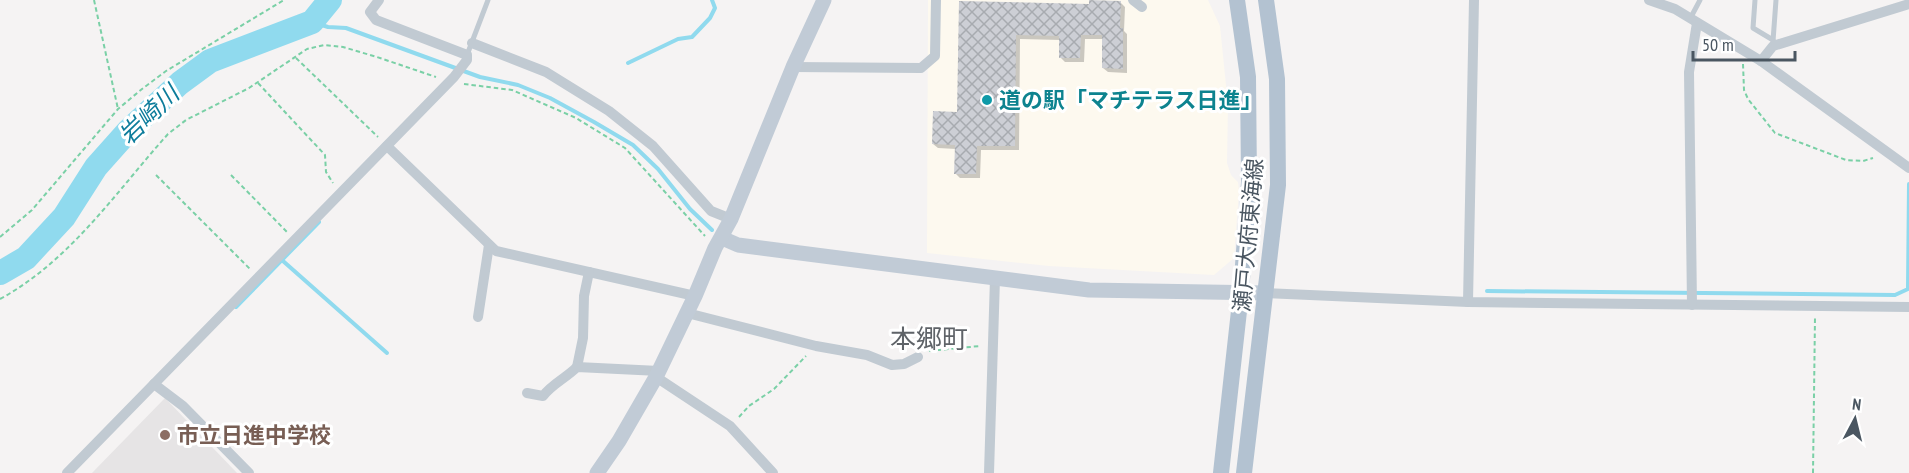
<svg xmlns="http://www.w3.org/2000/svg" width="1909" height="473" font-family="'PT Sans Narrow','Noto Sans JP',sans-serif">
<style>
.commercial{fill:#fdf9ef}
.education{fill:#e6e4e5}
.shadow{fill:#0003}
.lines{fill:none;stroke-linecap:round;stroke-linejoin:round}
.stream{stroke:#90daee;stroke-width:4}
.river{stroke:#90daee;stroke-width:24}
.building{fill:url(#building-cross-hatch)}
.path{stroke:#7ad0a6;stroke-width:2;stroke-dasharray:4.5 3;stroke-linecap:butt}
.lane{stroke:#c1cad2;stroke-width:5}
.street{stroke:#c1cad2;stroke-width:10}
.secondary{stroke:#c1cbd6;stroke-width:15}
.primary{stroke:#b3c2d1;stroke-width:16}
.culture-dot{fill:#0f9aa8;stroke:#fff;stroke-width:2}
.education-dot{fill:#8d6e63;stroke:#fff;stroke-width:2}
.labels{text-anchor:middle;stroke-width:6;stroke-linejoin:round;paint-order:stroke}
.culture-label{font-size:22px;font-weight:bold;fill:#0d838f;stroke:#fff;text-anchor:start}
.street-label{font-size:22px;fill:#4a5661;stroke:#fff}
.education-label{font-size:22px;font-weight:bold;fill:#785e54;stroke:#fff;text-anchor:start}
.water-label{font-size:24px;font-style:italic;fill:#0c7c9b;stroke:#fff}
.quarter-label{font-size:26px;fill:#5f6368;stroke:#fff}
</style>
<defs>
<pattern id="building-cross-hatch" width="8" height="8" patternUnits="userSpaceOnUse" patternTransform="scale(1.5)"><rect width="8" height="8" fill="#cdcfd5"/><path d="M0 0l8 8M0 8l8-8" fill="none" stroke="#a8abb0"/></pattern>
</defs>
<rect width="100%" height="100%" fill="#f5f3f3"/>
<path class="commercial" d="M928,0H1208L1220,26L1228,105L1227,163L1231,175L1238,182L1239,191L1234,258L1214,275L1049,266L927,253Z"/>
<path class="education" d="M165,398L237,473H92Z"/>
<path class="shadow" d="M1120,2L1125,7L1124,31L1127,34V73L1108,72L1103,68V39H1085L1084,62H1065L1060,57L1061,40L1020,39L1019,150H981L980,178H960L955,173L956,149L938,148L933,144L959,113L960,3L1090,6Z"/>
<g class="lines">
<g class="stream">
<path d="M312,22L328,27L346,28L480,77L518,85L550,98L594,122L633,145L658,169L690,209L712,230"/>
<path d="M628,63L678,39L692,37L710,18L715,8L712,0"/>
<path d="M283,261L387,353"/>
<path d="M1487,291L1895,295L1908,289L1909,184"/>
<path d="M236,307L319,222"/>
</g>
<path class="river" d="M0,273L26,258L64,217L96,167L129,130L180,83L210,61L312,22L330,0"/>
</g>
<path class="building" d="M1089,0L1121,1L1120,28H1123V69L1102,68V35H1081L1080,58H1059V36L1016,35L1015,146H977L976,174H954L955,145L932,144L933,111L957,112L959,1L1089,4Z"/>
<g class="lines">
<g class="path">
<path d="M94,0L118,109"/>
<path d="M296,58L378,137"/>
<path d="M1743,64L1744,90L1748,99L1775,133L1846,160L1863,161L1873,158"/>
<path d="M258,83L325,155L326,172L333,183"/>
<path d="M464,84L512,90L576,118L625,148L705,236"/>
<path d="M156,175L250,269"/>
<path d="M231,175L287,232"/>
<path d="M0,237L32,210L118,109L142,89L166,71L284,0"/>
<path d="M0,299C70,261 116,192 168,134L186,120L249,88L307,49L324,45L343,47L377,57L436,77"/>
<path d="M929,351L980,346"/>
<path d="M739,417L749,406L774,389L806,356"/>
<path d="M1813,473L1815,317"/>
</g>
<g class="lane">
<path d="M1755,0L1753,28L1773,40"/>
<path d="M1691,17L1700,0"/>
<path d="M1773,41L1776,0"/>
<path d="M467,55L488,0"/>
</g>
<g class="street">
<path d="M1133,0L1142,7"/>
<path d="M1649,0L1675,9L1761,61L1909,168"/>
<path d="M472,43L546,72L609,111L653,146L711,211L731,219"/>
<path d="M1761,61L1773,46L1909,4"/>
<path d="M793,67L921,68L935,56L936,0"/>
<path d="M387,146L496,251L695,296"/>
<path d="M1266,293L1468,302L1909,307"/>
<path d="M1468,302L1474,0"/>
<path d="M1692,305L1689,72L1697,23"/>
<path d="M687,313L816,346L867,355L892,365L904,364L918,357"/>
<path d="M478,317L489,245"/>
<path d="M577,367L583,338L584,296L589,272"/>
<path d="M656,377L730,426L773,473"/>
<path d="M154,384L183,406L249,473"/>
<path d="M527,393L543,396C552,384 566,378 577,367L659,371"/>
<path d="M67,473L454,77L467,60V55L376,20L370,12L379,0"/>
<path d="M989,473L995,278"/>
</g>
<g class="secondary">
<path d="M722,238L738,245L1089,290L1266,293"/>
<path d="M597,473L619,441L656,377L695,296L715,248L731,219L793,67L824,0"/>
</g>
<g class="primary">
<path d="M1221,473L1241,293L1249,182L1248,77L1237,0"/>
<path d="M1244,473L1278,185L1277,79L1266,0"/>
</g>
</g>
<circle class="culture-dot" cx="987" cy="100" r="6"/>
<circle class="education-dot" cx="165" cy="435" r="6"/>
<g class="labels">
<g class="culture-label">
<text x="999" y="108">道の駅「マチテラス日進」</text>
</g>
<g class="street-label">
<text transform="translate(1248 235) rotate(-85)" y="8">瀬戸大府東海線</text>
</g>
<g class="education-label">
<text x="177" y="443">市立日進中学校</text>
</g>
<g class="water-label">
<text transform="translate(149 115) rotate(-44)" y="8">岩崎川</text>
</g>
<g class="quarter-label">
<text x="929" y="348">本郷町</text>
</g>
</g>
<g transform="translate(1855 419) rotate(7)" stroke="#ffffff" stroke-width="4.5" paint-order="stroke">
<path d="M0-4.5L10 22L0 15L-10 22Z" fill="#4a5661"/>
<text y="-9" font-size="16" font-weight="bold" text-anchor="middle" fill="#4a5661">N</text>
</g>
<path d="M1693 51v9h102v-9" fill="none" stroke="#4a5661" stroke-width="3"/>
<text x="1702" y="51" font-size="18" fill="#4a5661" stroke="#ffffff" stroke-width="4.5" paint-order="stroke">50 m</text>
</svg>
